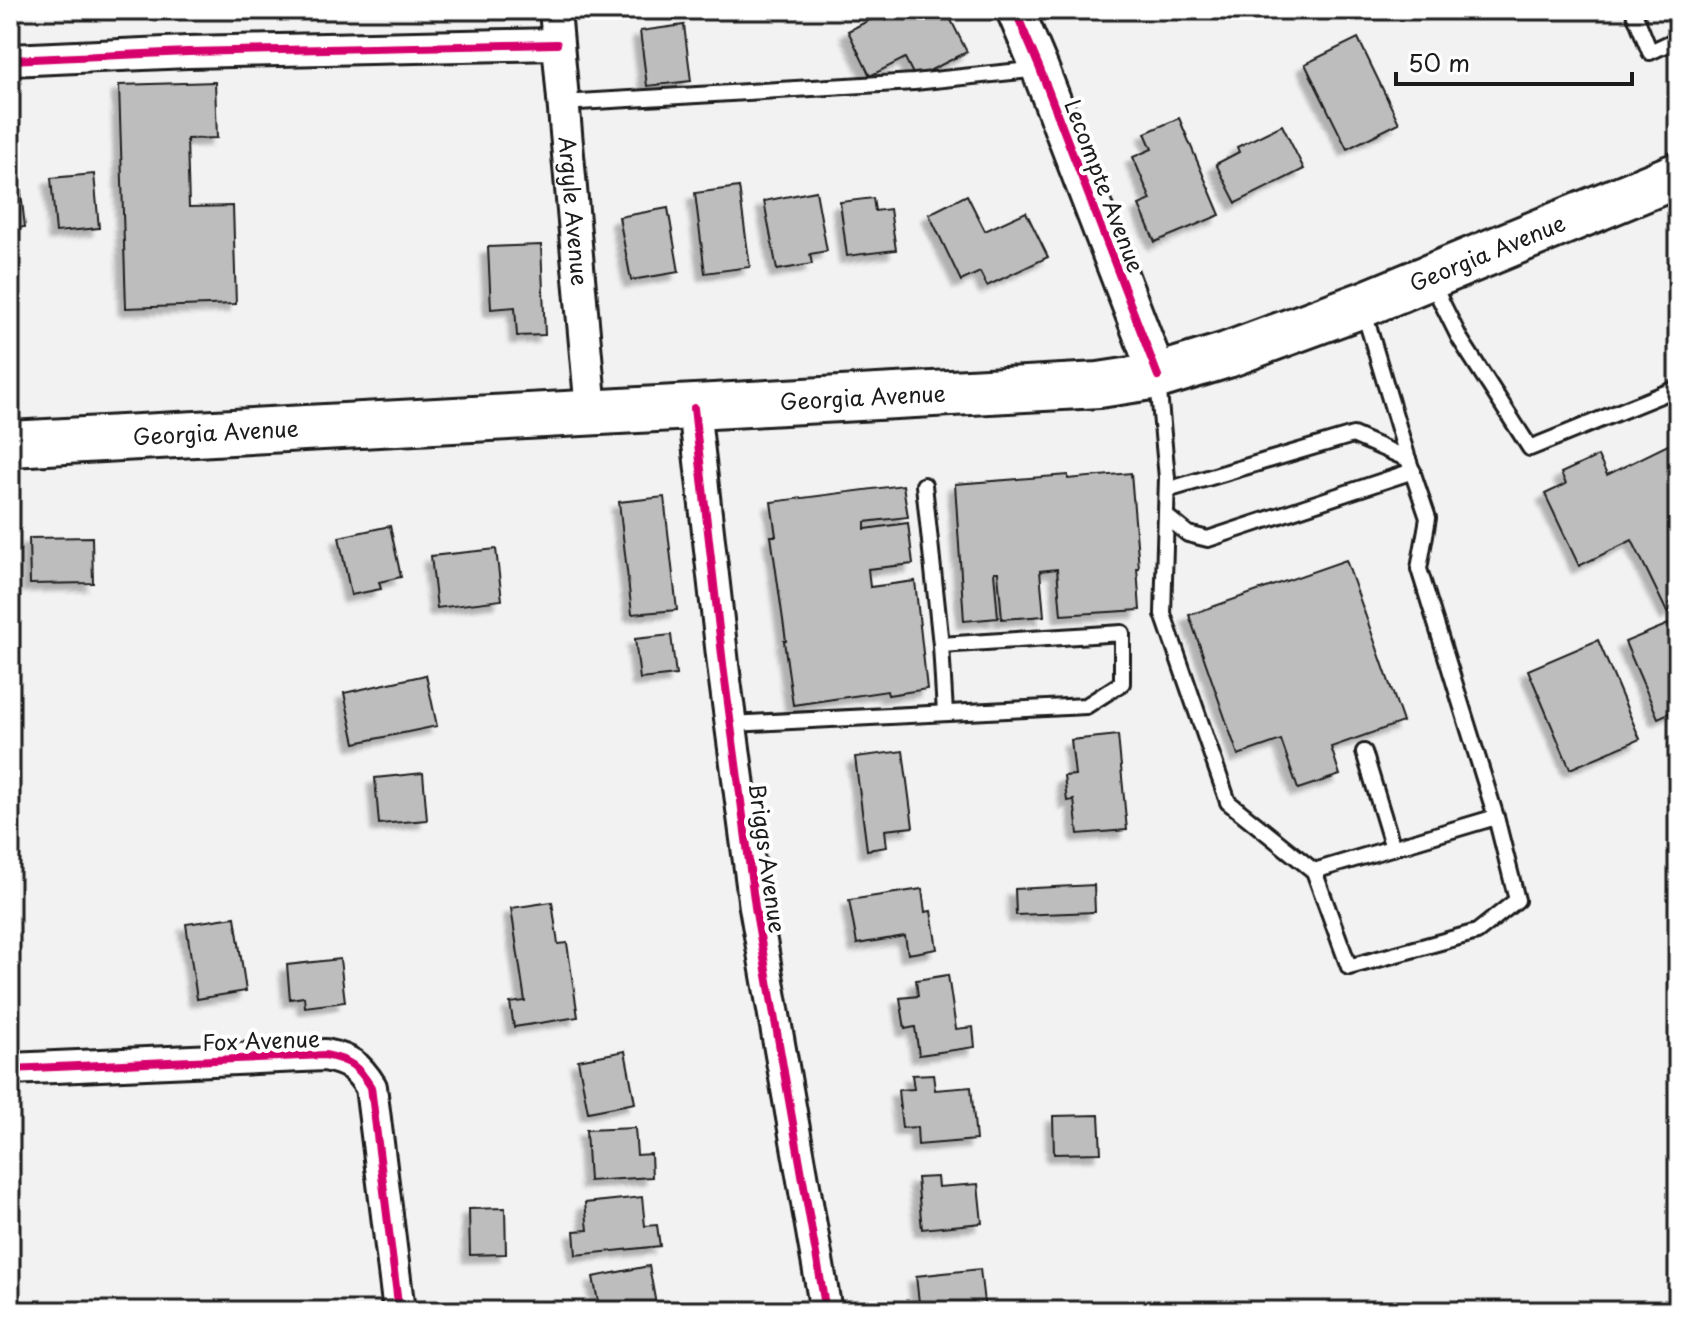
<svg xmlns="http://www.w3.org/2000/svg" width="1688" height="1321" font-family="'Playpen Sans',sans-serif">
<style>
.building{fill:#bdbdbd;stroke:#1c1c1c;stroke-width:2;filter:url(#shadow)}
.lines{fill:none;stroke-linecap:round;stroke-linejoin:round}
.service-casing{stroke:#1c1c1c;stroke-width:20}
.minor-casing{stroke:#1c1c1c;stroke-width:36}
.tertiary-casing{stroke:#1c1c1c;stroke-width:42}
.primary-casing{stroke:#1c1c1c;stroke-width:50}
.service{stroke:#fff;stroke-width:14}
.minor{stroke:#fff;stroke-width:30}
.tertiary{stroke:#fff;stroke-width:36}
.primary{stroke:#fff;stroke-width:44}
.cycleway-casing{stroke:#fff;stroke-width:13}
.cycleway{stroke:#d6006c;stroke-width:8}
.labels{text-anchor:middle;stroke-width:8;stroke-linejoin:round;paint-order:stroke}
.street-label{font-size:22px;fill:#1c1c1c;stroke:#fff}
</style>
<defs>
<filter id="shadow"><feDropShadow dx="-7" dy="7" stdDeviation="2" flood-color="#0004"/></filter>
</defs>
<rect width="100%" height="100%" fill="#f2f2f2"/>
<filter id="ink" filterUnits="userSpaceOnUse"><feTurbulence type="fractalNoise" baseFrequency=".0125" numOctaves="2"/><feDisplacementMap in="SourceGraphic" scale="16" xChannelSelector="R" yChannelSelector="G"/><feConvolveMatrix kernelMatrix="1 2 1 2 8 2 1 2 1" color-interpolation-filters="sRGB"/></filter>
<g filter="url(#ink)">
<g class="building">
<path d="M889,10H922L924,14L931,10H946L967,52L915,78L905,58L870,76L848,31Z"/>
<path d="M684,25L691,81L647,86L640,31Z"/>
<path d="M1358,38L1399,123L1347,149L1305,64Z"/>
<path d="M215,82L217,138L187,139L189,207L233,206L236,304L126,308L119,85Z"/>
<path d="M1179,118L1220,215L1155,242L1139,205L1151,200L1133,157L1152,149L1145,133Z"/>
<path d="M1282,125L1304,169L1236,203L1216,164L1239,152L1237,147Z"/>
<path d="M94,174L99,228L56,232L51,178Z"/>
<path d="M19,176L25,227L10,229V177Z"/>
<path d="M739,187L750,267L705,273L695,193Z"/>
<path d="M816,191L827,251L810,254L812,264L777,270L764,201Z"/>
<path d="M967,195L985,231L1026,212L1048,257L987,286L980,272L961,281L929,214Z"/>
<path d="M873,198L875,211L890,209L896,250L847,256L840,202Z"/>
<path d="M668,208L679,272L631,280L619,217Z"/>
<path d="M541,245L545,335L517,336L515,307L491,309L488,247Z"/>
<path d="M1678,440V606L1667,612L1632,540L1579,566L1545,494L1566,484L1561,473L1598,456L1607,475Z"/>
<path d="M1131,473L1139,568H1137L1140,610L1061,615L1057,569L1040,571L1044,616L1002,619L998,572H994L998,618L964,621L955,484L1068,475V479Z"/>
<path d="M903,485L908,517L865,522V529L908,523L913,564L868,569L870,587L915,581L927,689L888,695L887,691L793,705L784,641H786L771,536H776L771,502Z"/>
<path d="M664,497L677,610L632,614L619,502Z"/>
<path d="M390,526L401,577L379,582L381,589L351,595L339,537Z"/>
<path d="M92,537L93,583L30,584L29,538Z"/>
<path d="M496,549L502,600L437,608L431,556Z"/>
<path d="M1346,560L1403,722L1331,747L1340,775L1298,789L1281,740L1238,755L1189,615Z"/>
<path d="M1678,620V709L1658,718L1625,642Z"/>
<path d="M671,635L676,675L640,679L635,639Z"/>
<path d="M1598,640L1640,739L1570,769L1528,670Z"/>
<path d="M426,675L437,726L355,743L344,693Z"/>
<path d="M1118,735L1127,830L1078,834L1074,800L1067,801L1064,776L1075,775L1071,740Z"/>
<path d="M903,751L913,827L885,830L887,847L867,850L855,757Z"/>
<path d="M423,773L427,820L379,824L375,778Z"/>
<path d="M1094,885L1095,912L1016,915L1015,889Z"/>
<path d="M922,889L925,912L931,911L937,949L908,954L905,936L857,944L849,900Z"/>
<path d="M552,902L558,944L567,943L578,1017L514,1027L510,1003L525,1001L511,908Z"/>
<path d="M235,917L246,991L197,999L186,924Z"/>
<path d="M340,959L345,1002L305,1007L304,997L290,999L287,965Z"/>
<path d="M948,975L956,1029L973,1027L975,1047L919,1055L915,1027L905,1029L900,998L918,996L916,980Z"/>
<path d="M625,1051L635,1103L588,1112L578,1060Z"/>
<path d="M933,1074L935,1090L971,1087L976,1140L918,1145L917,1127L902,1128L898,1090L914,1089L912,1075Z"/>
<path d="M1099,1115L1101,1153L1054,1154L1053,1116Z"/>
<path d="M635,1128L637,1155L651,1154L652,1177L589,1181L586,1130Z"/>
<path d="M937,1177L938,1187L978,1184L982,1223L922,1229L917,1178Z"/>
<path d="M642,1197L645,1226L657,1225L660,1246L576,1255L574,1231L588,1230L585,1203Z"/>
<path d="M505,1208L506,1254L470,1255L469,1209Z"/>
<path d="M649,1266L657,1310L600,1311L593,1277Z"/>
<path d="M980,1269L985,1311H920L916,1276Z"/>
</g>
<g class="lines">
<g class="service-casing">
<g id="service">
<path d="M1633,10L1650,52L1678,39"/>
<path d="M562,103L914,82L1040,69"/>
<path d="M1431,281L1460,339L1530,448L1678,388"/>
<path d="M1158,381L1167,478L1163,614L1228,802L1314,871L1496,817L1419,569L1428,518L1408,459L1363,309"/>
<path d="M1167,490L1353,435L1408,459"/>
<path d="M1166,516L1188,534L1208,539L1413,471"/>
<path d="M941,645L945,713"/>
<path d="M731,724L1086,706L1122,683V633L941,645L924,485"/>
<path d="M1364,752L1393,848"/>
<path d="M1314,871L1349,967L1477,932L1517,900L1496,817"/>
</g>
</g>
<g class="minor-casing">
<g id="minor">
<path id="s1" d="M555,10L591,411"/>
<path d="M10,60L188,52L557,44"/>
<path d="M694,408L724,673L755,907L826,1311"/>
<path d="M10,1069L325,1055C350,1060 358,1066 371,1087L399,1311"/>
</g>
</g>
<g class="tertiary-casing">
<path id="tertiary" d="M1015,10L1040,69L1158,376"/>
</g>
<g class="primary-casing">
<g id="primary">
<path id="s2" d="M10,444L1099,385L1158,376L1227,355L1362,305L1678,175"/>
</g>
</g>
<use href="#service" class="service"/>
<use href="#minor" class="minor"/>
<use href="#tertiary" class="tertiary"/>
<use href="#primary" class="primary"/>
<g class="cycleway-casing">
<g id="cycleway">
<path d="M1015,10L1040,69L1158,376"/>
<path d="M10,60L188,52L557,44"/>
<path d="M694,408L724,673L755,907L826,1311"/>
<path d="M10,1069L325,1055C350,1060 358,1066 371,1087L399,1311"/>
</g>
</g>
<use href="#cycleway" class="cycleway"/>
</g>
</g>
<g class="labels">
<g class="street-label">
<text transform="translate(1104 186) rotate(69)" y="8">Lecompte Avenue</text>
<text dy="8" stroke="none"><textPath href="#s1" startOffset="202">Argyle Avenue</textPath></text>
<text dy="8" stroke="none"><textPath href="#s2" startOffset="1502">Georgia Avenue</textPath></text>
<text dy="8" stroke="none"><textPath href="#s2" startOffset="854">Georgia Avenue</textPath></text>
<text dy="8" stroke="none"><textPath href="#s2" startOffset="206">Georgia Avenue</textPath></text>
<text transform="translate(767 858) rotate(82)" y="8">Briggs Avenue</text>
<text transform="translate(261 1041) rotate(-2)" y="8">Fox Avenue</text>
</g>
</g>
<rect width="1688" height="1321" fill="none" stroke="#fff" stroke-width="40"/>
<rect x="20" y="20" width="1648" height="1281" fill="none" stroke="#1c1c1c" stroke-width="3" filter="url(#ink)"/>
<path d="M1396 72v12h236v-12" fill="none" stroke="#1c1c1c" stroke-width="4"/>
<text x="1408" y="72" font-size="24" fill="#1c1c1c" stroke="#ffffff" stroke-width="6" paint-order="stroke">50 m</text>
</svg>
